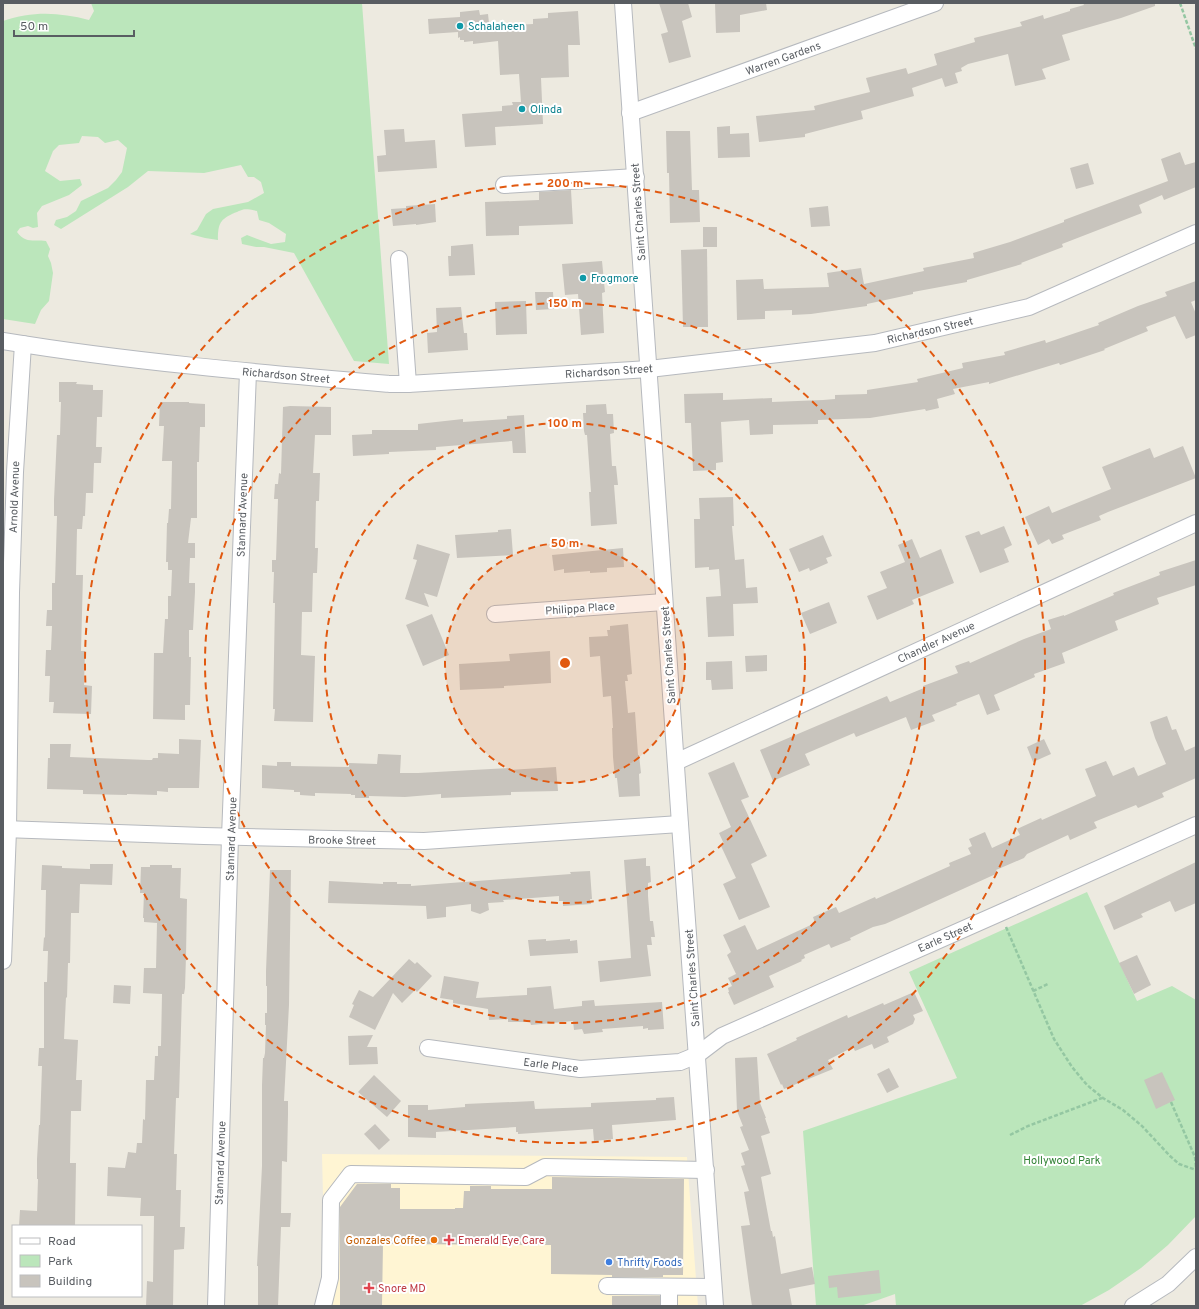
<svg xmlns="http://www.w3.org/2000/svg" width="1199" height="1309" font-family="Overpass,sans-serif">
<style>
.commercial{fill:#fff5d3}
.green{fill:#bbe6bb}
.building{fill:#c8c4bd}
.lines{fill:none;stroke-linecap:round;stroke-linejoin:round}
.minor-casing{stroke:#b6b9be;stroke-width:18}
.path{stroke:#94c7a2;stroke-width:2.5;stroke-dasharray:4 2;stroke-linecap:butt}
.minor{stroke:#fff;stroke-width:16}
.ring{fill:none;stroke:#e15910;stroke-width:2;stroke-dasharray:7 5}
.culture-dot{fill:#0f9aa8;stroke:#fff;stroke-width:1.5}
.food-dot{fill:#e8710a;stroke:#fff;stroke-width:1.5}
.health-dot{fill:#e0444e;stroke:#fff;stroke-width:1.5}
.shop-dot{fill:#3f7fe0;stroke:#fff;stroke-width:1.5}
.labels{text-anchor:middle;stroke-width:4;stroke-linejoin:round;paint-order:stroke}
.culture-label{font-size:11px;fill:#0d838f;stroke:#fff;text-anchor:start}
.street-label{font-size:11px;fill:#595d62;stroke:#fff}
.park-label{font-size:11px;fill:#308234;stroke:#fff}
.food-label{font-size:11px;fill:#c56008;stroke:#fff;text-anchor:end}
.health-label{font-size:11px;fill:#be3a42;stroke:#fff;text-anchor:start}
.shop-label{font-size:11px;fill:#366cbe;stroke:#fff;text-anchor:start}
.centre{fill:#e15910;stroke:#fff;stroke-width:2}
.ring-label{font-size:12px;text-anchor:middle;font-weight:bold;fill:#e15910;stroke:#fff;stroke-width:4;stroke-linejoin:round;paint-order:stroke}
</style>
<rect width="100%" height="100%" fill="#edeae0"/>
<path class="commercial" d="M322,1154L687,1157L698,1306H318L325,1281Z"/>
<g class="green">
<path d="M91,3H362L389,364L354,361L294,253L264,247H256L242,244L241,238L247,235L271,244L285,242L286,234L269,223L259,220L257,211C242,208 245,209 232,214C219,220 218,226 218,240L205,238L190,234L197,230L206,214L213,209L248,202L264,193L261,182L254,177H248L241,165L204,173L148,171L128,187L61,229L54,225L56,220L67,217L76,211L81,201L108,188L116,180L122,172L127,148L118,140L105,143L98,137L82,136L79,143L59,145L53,151L45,171L60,181L80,179L82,185L69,195L42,206L37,213L38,227L33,228L28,226L20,228L17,232C26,244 33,239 46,241L50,249L48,256L51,263L53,273L49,301L41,310L35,324L3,319V21C32,11 59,12 89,20L94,11Z"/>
<path d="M1087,892L1137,1001L1172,986L1196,1000V1216L1168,1245L1141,1268L1109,1290L1080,1306H896L895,1294L861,1306H816L803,1131L957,1078L909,972Z"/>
</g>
<g class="building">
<path d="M659,3H688L692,17L682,21L691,57L669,63L661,34L668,32Z"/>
<path d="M715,3H766L767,10L740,15V32L716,33Z"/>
<path d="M1083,3H1155V6L1121,18L1062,35L1070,60L1042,69L1046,79L1015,86L1008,54L968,64L961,68L962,71L955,73L958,83L945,87L942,78L912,88L914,96L861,111L863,119L805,134V137L759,142L756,116L815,110L814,106L870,92L866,78L906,68L908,74L937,65L934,54L975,42L974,38L1022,26L1020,22L1043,15L1044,19L1070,11V9L1084,5Z"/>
<path d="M479,10L480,15L488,14L489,23H491L492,26L533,24V19L548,18V13L578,11L580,45H568L569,77L541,78L543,124L495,127L496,145L465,147L462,114L502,111V106L513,105L512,102H521L519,74L500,75L498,41L473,44V41L464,42V40H460V37L458,38V32L429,34L428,19L460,17V12Z"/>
<path d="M730,126V134L749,133L750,157L718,158L717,127Z"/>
<path d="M404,129L405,142L435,140L437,168L378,172L377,156L386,155L384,130Z"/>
<path d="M666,131H690L692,190H699L700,222L670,223L669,173H667Z"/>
<path d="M1180,152L1185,165L1196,162V187L1164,200L1162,195L1139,205L1142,213L1062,244L1063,247L1021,263L1022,264L967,280V282L913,292V294L867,304V306L811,314L792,315V310L765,311V319L737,320L736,280L763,279L764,289L829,287L827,273L861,268L864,284L924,271L923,268L974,258L973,253L1010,242L1064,222V220L1168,181L1161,159Z"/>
<path d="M1088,163L1094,184L1076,189L1070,168Z"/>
<path d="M571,190L573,224L519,226V235L486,236L485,202L539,200V192Z"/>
<path d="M435,204L436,222L416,225V224L393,226L391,209L406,208V206Z"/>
<path d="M828,206L830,226L811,227L809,208Z"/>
<rect x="703" y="227" width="14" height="20"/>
<path d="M473,244L475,275L449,276L448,256H451V246Z"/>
<path d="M707,249L708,327H683L681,250Z"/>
<path d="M602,261L605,292L602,293L604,333L581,335L578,294L565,295L562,264Z"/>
<path d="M1196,281V300L1191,302L1196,314V335L1186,339L1175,316L1146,327L1148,331L1104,349L1105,350L1060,365L1059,363L989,384V382L953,389L955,394L937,399L939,408L926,411L925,409L870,418L818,420V424L773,425V434L750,435L749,420L721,422L723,462L716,463V470L693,471L691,423H685L684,394L723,393V400L772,398V402L823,400L835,399V395L867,394V390L918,382L917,379L963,368L962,363L1005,355L1004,352L1045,340L1046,343L1099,325L1098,323L1138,306L1167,296L1165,292Z"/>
<path d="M535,292H553L554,309L536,310Z"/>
<path d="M526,301L527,334L496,335L495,302Z"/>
<path d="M461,307L464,333H467L468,350L428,353L427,333L437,332L436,308Z"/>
<path d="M59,382H77L76,384L93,385V390H103L102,417H97L96,447H102L101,463H94L93,493H86L85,516H83L82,529H77L76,575H83L81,651H85L84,685L92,686L91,714L53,713L54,702H49L50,676H45L46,650H51L52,626H46L47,610H52V583H55L57,516H54V500L57,435H60L61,402H59Z"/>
<path d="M160,402H189V403L205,404V427H200L199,462H197V518H191L188,543H195V558H190L189,583H195V592L193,630H189V657H191L190,705H185V720L153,719L154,653H163L165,619H168V596H171L172,570H168V562H166L167,523H168L169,509H171L172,461H162L164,426H159Z"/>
<path d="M606,404L607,414H613L614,433L610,434L612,466H616L618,485H614L617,524L591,526L589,492H591L587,435H585L584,431L583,413H586V405Z"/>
<path d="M290,406L331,407V435H315L313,473H320L319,501H316L315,548H318L317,573H313L312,612H302L301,655L315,656L313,722L274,721L275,709H273L275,603H273L274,572H272V560H276L278,499H274L275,484H278L279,473L281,474L283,407Z"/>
<path d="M524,415L526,453H513L512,441L436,447V450L389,452V454L353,456L352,435L372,434V430H418V424L463,419V422L507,419V416Z"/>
<path d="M1183,446L1196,478L1108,512L1099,516L1101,520L1062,535L1064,539L1052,544L1049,539L1038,545L1025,517L1049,506L1052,513L1111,489L1102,467L1150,448L1154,458Z"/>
<path d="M733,497L734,526H732L735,560L744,559L746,588L757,587L758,603L733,604L734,636L708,637L706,597L721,596L719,569L709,570V567L695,568L694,519H700L699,498Z"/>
<path d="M1004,526L1012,545L1004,549L1009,562L980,573L965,536L979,531L981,535Z"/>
<path d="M511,529L513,555L457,558L455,535L498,532V530Z"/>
<path d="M823,535L832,556L826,558L828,563L810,571L809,568L799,572L789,549Z"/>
<path d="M912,539L920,558L941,549L954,583L912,600L914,604L877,620L867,596L887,588L880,572L905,562L898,545Z"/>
<path d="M417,544L450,554L437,597L424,593L429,607L405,599L417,560L413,559Z"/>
<path d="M623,548L624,567L607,568V572L590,573V571L564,573V569L554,571L552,555Z"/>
<path d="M1196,560V585L1157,598L1159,604L1115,621L1118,630L1062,653L1065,663L1034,674L1035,677L994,695L1000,710L987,715L979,694L956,703L957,705L932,715L935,721L911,730L906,717L856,737L854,733L805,754L810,765L773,781L760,750L887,696L890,702L924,688L923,686L958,673L955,666L969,661L970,663L1024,639L1051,629L1048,620L1064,615V616L1114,595L1113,593L1160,575L1159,572Z"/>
<path d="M829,602L837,623L810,634L801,613Z"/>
<path d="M432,614L449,655L423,666L406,625Z"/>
<path d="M628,624L632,674L627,675L628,681H625L628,713L635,712L638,755H639L641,773L639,774L640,796L619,797L617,778H615L613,757L612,728H613L611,696L603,697L600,656L590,657L589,637L608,636L607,630H610V626Z"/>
<path d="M550,651L551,683L504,686V688L460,690L459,664L510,661L509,654Z"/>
<path d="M767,655V671L746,672L745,656Z"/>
<path d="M732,661L733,689L712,690L711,680H706V662Z"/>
<path d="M1167,716L1172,730L1176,729L1185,751L1196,746V778L1162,793L1164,797L1138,808L1136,805L1094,822L1097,828L1070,840L1068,835L1027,854L1024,858L996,870L998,873L910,913L885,924L873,927L850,938L851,940L831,948L829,944L804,955L805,958L801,960L802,961L769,976L774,987L734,1005L728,992H729L728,988L732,986L728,978L736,974L727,955L731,952L723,935L745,925L757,950L815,923L813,917L836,907L839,913L875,897L876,899L950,866L949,863L971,854L968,848L972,846L969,839L985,832L992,848L1020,835L1017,829L1041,818L1042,820L1096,796L1085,769L1106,761L1113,776L1134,767L1138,776L1166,764L1155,738L1150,722Z"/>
<path d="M179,739L201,740L199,788H168V792L157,791V795L127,794V795L83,794V790L47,789L48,758H50V744H71L70,757L148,760H152L153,758H158V753L179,754Z"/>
<path d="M1044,739L1051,754L1033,762L1027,747Z"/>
<path d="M378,754L401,755L400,773H418L509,768V770L556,767L558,791L511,792V795L441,798V794L405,797L369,796V798H355V795H351V794L315,793V796L300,795V792H294V790L262,788V765L277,766V762H291V766L349,767V763L377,764Z"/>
<path d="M734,762L749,797L741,800L767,856L751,864L770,907L739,920L723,884L736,878L721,846L724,844L719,833L731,827L708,773Z"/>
<path d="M646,858V866H650L651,882L648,883V896L650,921H653L655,937H651L652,945H647L651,976L600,982L598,961L631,958L624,860Z"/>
<path d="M1196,862V903L1175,912L1170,901L1141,914L1143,917L1114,930L1104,906Z"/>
<path d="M90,864H113L112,885L80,884L79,913H71L70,963H68L67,998L66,997L64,1039L78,1040L76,1080H82L81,1111H71L70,1160V1163H76L75,1226H19L20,1210L37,1211L38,1179H37V1159L39,1125H40L42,1066H38L39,1048H44V982H47L48,951H43L44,937L45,938L46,890H41L42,865L62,866V868L90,869Z"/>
<path d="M150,865H172V868H181L180,898L187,899L186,956L185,988L184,994H182L179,1098H176L174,1154H177L176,1190H181L180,1227H185L184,1249L174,1250L173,1306H146L147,1281L153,1282L154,1216H140L141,1198L107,1196L108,1167L125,1168L128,1152L136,1153L137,1143H142L143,1119L145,1120L146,1080H154L155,1056H158V1046H161L162,994L143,993L144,968H156L157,923L144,922V918H143L144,893H140L141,867H150Z"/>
<path d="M270,870H291L289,1005L284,1101H288V1114L287,1162L282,1161L281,1213H291L290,1227H281L278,1306H258V1266H257L262,1166V1085L263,1058H264L265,1053L266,1025H265V1013H267V986H266V971Z"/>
<path d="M590,871L592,899H590L591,904L563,906V901H559V896L503,900L504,902L488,903L489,910L480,914L471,911V904L446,907V917L427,919L426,906L328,903L329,881L383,884V882H397V884H411V886L571,874L570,872Z"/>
<path d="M546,939V941L570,939V941L577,940L578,953L530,956L528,940Z"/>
<path d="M1137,955L1151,985L1134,994L1119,963Z"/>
<path d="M409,959L415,964L417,962L432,976L417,992L415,990L402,1003L393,993L375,1030L349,1017L354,1005L352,1004L359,990L373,997Z"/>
<path d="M444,976L479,982L476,998L527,995V988L551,986L554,1009L582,1006V1001L594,1000L595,1006L662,1002L664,1029L648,1030V1028L643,1029V1026L602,1029L603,1032L584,1034L582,1029L574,1030L573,1021L531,1025L530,1022H508V1019L489,1020L488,1009L453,1003V1000L440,998Z"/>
<path d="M114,985L131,986L130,1004L113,1003Z"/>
<path d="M914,992L923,1011L913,1015L915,1019L913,1024L887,1037L889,1042L874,1049L872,1044L855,1051L853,1047L828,1060L833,1069L784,1089L782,1084L781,1085L767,1054L797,1040L796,1038L847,1015L848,1018L883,1003L884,1005Z"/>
<path d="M373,1035L367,1047H377L378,1064L349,1065L348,1036Z"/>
<path d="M757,1057L760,1103L766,1118H765L770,1133L761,1136L771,1174L761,1177L771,1231H772L773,1237L775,1236L781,1274L812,1267L815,1284L789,1289L792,1306H752L750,1293L741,1226L750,1225L744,1192L749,1191L741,1166L745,1165L741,1153L749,1150L740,1127L743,1126L737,1111L735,1058Z"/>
<path d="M889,1068L899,1087L887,1093L877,1074Z"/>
<path d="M1162,1072L1175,1100L1156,1109L1144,1080Z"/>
<path d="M374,1075L401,1101L387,1117L358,1092Z"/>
<path d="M674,1097L676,1120L612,1125L613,1139L594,1141L593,1129L518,1134V1132H516V1127L436,1132V1138L408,1137V1105H428V1110L465,1107V1104L534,1101L535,1109L591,1107V1103L656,1100V1098Z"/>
<path d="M375,1124L390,1140L379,1150L364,1134Z"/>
<path d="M552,1177L684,1179L683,1275H663V1277H612V1275L551,1274V1245L383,1244L382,1305L340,1306V1207L357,1184H391V1188H400V1209H455V1208H463L464,1191H470V1186H491V1189H552Z"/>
<path d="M879,1270L881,1293L838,1298L837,1287L829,1288L828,1276Z"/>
<rect x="612" y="1296" width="48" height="10"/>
</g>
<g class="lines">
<g class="minor-casing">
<g id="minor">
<path d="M623,3L680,824L715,1306"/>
<path d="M630,113L935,3"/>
<path d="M504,185L636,177"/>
<path d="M399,259L408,384"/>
<path d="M3,341C131,362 261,373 390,384H408L649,369L875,343L1029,307L1196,233"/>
<path d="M495,614L664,602"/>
<path d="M676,762L1196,523"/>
<path d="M3,829L204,836L424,841L680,824"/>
<path d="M3,961L8,830L11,593L15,472L23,344"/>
<path d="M428,1048L580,1069L680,1062L697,1055L722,1036L1000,913L1196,825"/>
<path d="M607,1286L713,1287"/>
<path d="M669,1287V1306"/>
<path d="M216,1306L230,837L248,372"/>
<path d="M323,1306L330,1278L331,1200L351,1174L526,1177L545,1167L706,1170"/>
<path d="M1133,1306L1168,1284L1196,1257"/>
</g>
</g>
<g class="path">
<path d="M1180,3L1196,49"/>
<path d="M1006,927L1054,1039L1072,1067L1087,1085L1103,1098L1123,1110L1142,1126L1170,1156L1179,1164L1196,1170"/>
<path d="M1033,991L1048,984"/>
<path d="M1171,1102L1195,1157L1196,1167"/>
<path d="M1010,1135L1028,1126L1102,1098"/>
</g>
<use href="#minor" class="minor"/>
</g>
<circle cx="565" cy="663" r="120" fill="#e15910" fill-opacity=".12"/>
<g class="ring">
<circle cx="565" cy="663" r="120"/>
<circle cx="565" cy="663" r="240"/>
<circle cx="565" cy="663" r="360"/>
<circle cx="565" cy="663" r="480"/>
</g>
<g class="culture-dot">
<circle cx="460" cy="26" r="4"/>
<circle cx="522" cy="109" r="4"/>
<circle cx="583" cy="278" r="4"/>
</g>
<circle class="food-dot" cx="434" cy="1240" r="4"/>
<g class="health-dot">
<path d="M447 1234h4v4h4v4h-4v4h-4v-4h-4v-4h4z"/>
<path d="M367 1282h4v4h4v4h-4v4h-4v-4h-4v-4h4z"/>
</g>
<circle class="shop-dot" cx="609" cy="1262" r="4"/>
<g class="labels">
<g class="culture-label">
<text x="468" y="30">Schalaheen</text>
<text x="530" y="113">Olinda</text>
<text x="591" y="282">Frogmore</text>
</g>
<g class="street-label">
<text transform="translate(783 58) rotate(-20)" y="4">Warren Gardens</text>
<text transform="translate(638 212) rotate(-94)" y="4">Saint Charles Street</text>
<text transform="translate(930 330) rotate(-13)" y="4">Richardson Street</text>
<text transform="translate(609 371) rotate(-4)" y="4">Richardson Street</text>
<text transform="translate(286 375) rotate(5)" y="4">Richardson Street</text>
<text transform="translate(14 497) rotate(-88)" y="4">Arnold Avenue</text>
<text transform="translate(242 515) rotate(-88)" y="4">Stannard Avenue</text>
<text transform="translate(580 608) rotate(-4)" y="4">Philippa Place</text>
<text transform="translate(936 642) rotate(-25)" y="4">Chandler Avenue</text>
<text transform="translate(668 655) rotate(-94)" y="4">Saint Charles Street</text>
<text transform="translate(231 839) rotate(-88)" y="4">Stannard Avenue</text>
<text transform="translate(342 840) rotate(1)" y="4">Brooke Street</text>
<text transform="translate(945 937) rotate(-24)" y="4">Earle Street</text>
<text transform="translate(692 978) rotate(-94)" y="4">Saint Charles Street</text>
<text transform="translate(551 1065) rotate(7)" y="4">Earle Place</text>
<text transform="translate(220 1163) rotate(-88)" y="4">Stannard Avenue</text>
</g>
<g class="park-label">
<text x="1062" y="1164">Hollywood Park</text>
</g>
<g class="food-label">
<text x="426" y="1244">Gonzales Coffee</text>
</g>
<g class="health-label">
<text x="458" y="1244">Emerald Eye Care</text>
<text x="378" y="1292">Snore MD</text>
</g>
<g class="shop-label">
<text x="617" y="1266">Thrifty Foods</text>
</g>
</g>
<circle cx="565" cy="663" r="6" class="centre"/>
<g class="ring-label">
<text x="565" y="187">200 m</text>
<text x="565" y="307">150 m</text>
<text x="565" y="427">100 m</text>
<text x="565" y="547">50 m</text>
</g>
<rect width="1199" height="1309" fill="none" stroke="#595d62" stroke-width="8"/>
<rect x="12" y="1225" width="130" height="72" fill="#ffffff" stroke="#bdbec0"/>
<rect x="20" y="1238" width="20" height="6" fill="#ffffff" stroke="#bdbec0"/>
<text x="48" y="1245" font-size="12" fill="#595d62">Road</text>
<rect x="20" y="1255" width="20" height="12" fill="#bbe6bb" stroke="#bdbec0"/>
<text x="48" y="1265" font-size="12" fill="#595d62">Park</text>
<rect x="20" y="1275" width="20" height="12" fill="#c8c4bd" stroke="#bdbec0"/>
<text x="48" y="1285" font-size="12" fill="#595d62">Building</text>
<path d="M14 30v6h120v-6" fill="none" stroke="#595d62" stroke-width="2"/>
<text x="20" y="30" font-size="12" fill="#595d62" stroke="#ffffff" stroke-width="3" paint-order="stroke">50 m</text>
</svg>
